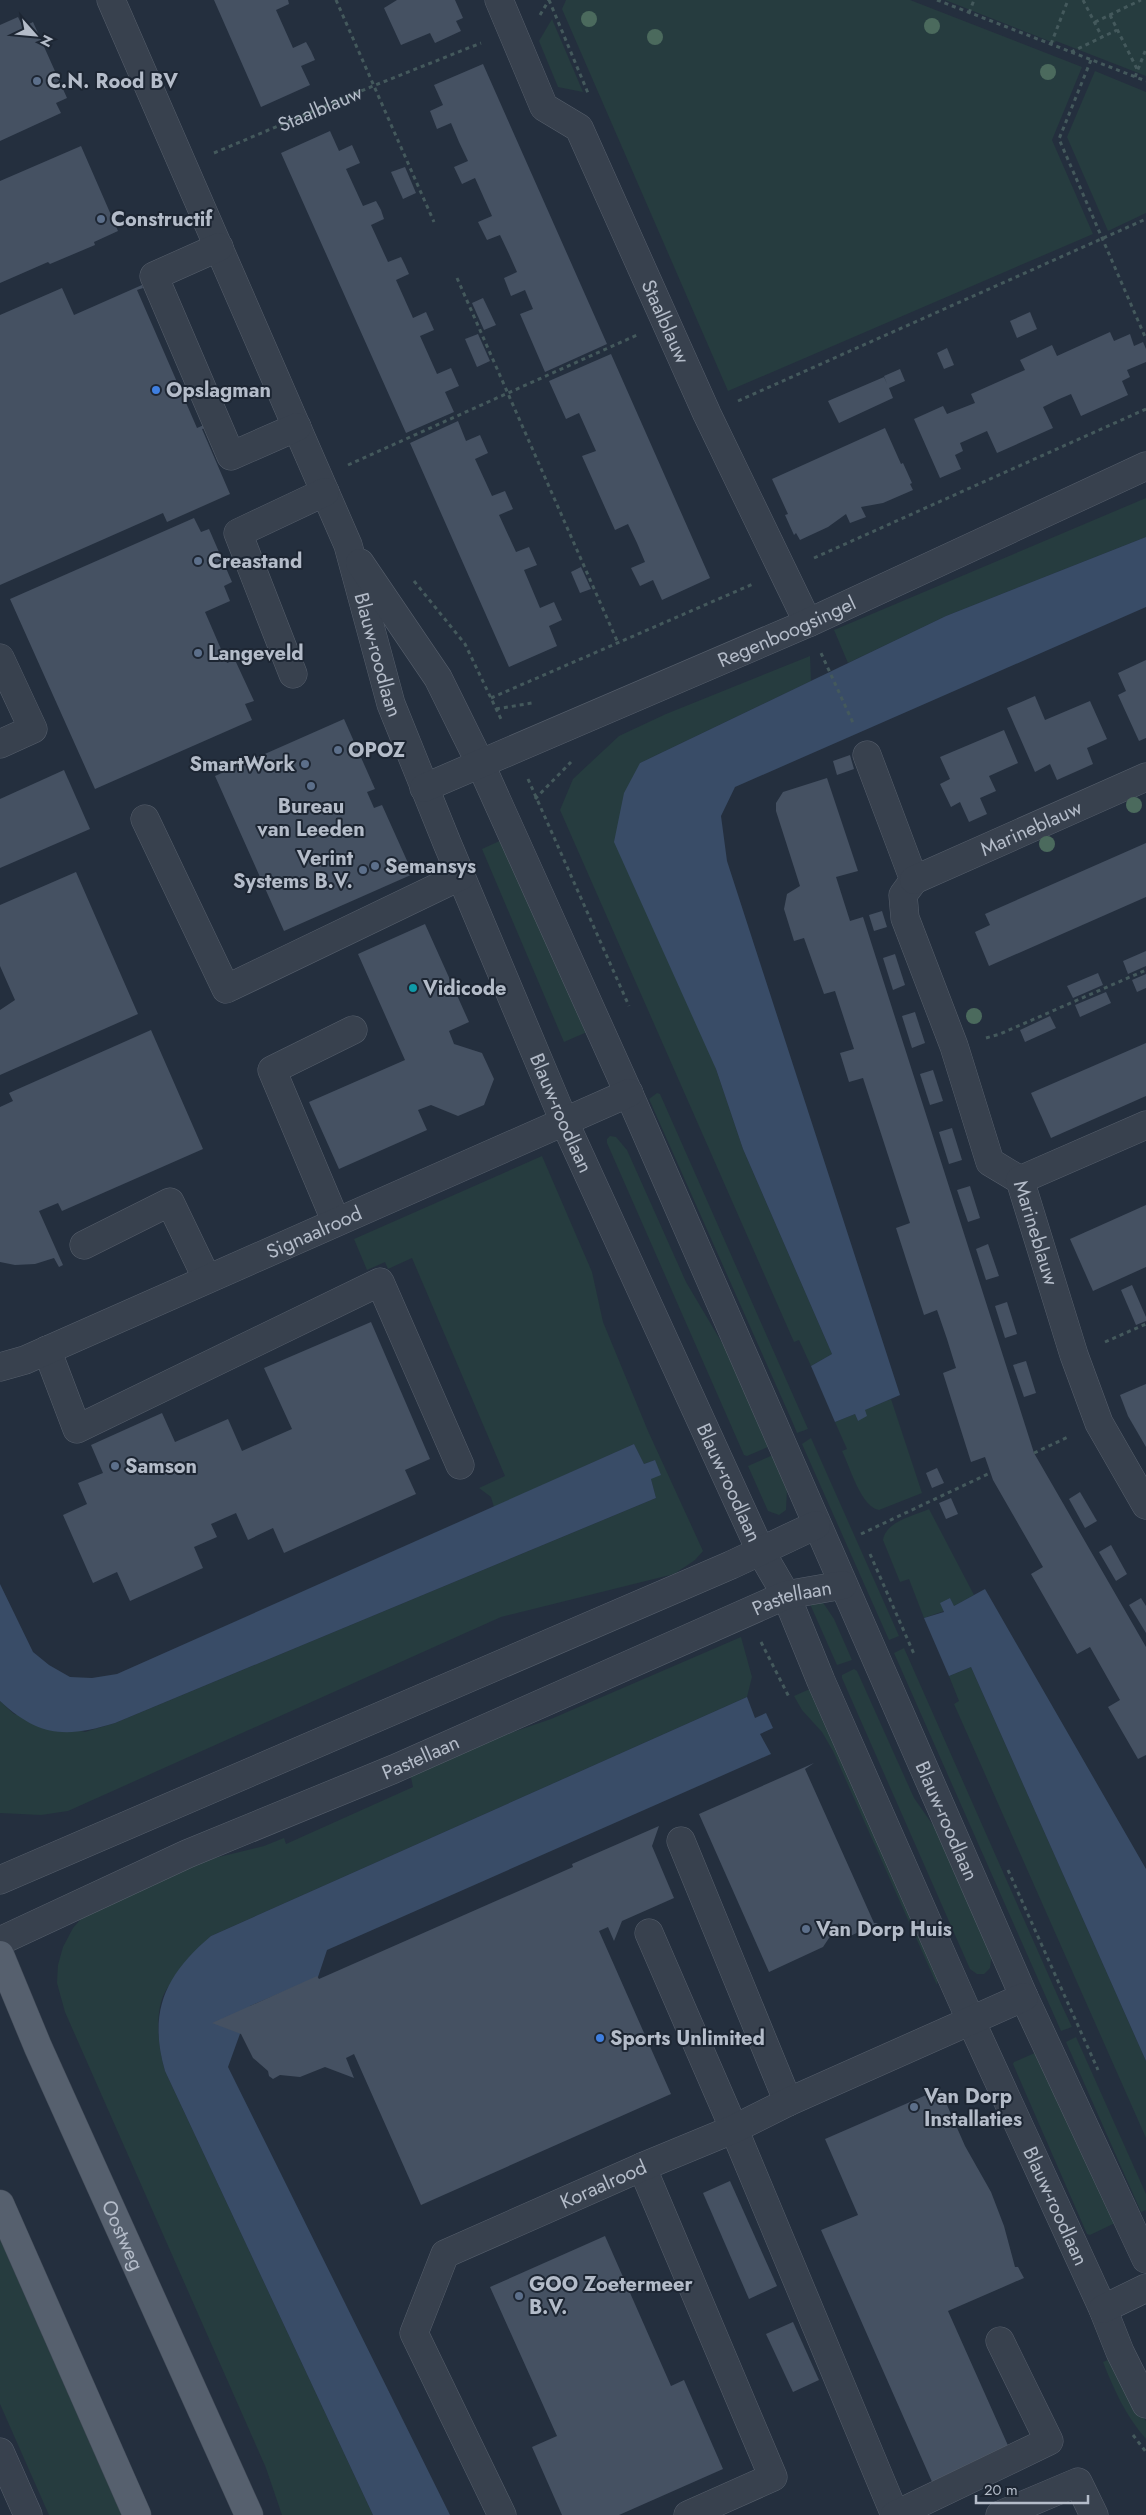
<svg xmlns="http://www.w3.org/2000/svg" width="1146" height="2515" font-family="Jost,sans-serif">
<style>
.green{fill:#263c3f}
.water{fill:#394c67}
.building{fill:#455162}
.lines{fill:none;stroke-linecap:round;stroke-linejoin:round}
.minor-casing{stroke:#565f6c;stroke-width:29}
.major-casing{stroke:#414a57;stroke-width:29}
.path{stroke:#44595c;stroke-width:3;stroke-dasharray:4 4;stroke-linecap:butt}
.minor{stroke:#38414e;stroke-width:28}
.major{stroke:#56606e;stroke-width:28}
.tree{fill:#4b6a5d}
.service-dot{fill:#5c6f8a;stroke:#1d2633;stroke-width:2}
.shop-dot{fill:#3f7fe0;stroke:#1d2633;stroke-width:2}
.culture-dot{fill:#0f9aa8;stroke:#1d2633;stroke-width:2}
.labels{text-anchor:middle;stroke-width:4;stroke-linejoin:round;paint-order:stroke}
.poi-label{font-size:20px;font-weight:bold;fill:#b4bcc9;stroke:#1d2633;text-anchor:start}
.street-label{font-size:20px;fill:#b4bcc9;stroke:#1d2633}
</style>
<rect width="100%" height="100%" fill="#242f3e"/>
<g class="green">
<path d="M566,0H910L1082,67L1052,140L1093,234L728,391L562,9Z"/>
<path d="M945,0H1146V76L1056,41L1054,43Z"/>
<path d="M552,19L583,92L558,87L539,41Z"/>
<path d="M1095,71L1146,92V213L1108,231L1067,137Z"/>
<path d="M1146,498V537L946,616L848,663L834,630Z"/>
<path d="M810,656L811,681L640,763L716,1069L743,1149L832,1354L811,1366L799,1340L794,1342L560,810L573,779L619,736L666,714Z"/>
<path d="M504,839L587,1032L564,1042L482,849Z"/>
<path d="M657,1093L660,1094L808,1429L797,1433L792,1421L649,1099Z"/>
<path d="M610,1136L616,1137L627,1150L686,1282L728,1353L768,1447L747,1456L744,1455L607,1143V1139Z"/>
<path d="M542,1156L592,1272L603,1322L648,1431L703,1551L695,1560L674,1574L501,1617L68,1811L41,1815L0,1813V1701L14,1714L85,1732L115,1723L656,1498L651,1479L655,1460L644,1464L634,1444L494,1507L491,1497L479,1488L505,1476L412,1258L388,1269L385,1262L367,1270L354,1239Z"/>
<path d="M891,1399L922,1493L879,1510C861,1507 850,1467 842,1451L847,1449L835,1422L855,1414L858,1421L864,1410Z"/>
<path d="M811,1438L899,1636L889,1640L802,1444Z"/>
<path d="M773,1455L787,1489L786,1510L779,1515L768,1511L748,1466Z"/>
<path d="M929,1509L974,1595L954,1606L950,1598L941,1603L944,1611L924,1618L909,1579L900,1582L883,1540C886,1521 914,1516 929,1509Z"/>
<path d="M820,1598L834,1619L852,1660L837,1665L810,1604Z"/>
<path d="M741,1637L752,1677L747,1697L211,1936C199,1950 171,1980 164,1994C154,2015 159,2050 165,2071L373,2515H282L266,2468L65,2012L57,1983L58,1965L63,1947L73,1928L88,1911L190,1864L264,1846L284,1838L286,1844L413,1787L409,1768L551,1719Z"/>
<path d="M904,1648L1063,2008L1072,2027L1061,2031L894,1653Z"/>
<path d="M971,1667L1146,2061V2138L954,1704L959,1701L949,1676Z"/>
<path d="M854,1669L857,1671L914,1798L949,1848L992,1954L990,1968L984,1974H977L970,1969L842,1678V1675Z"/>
<path d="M812,1688L938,1977L937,1985L833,1751L822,1732L802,1710L794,1696Z"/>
<path d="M1076,2037L1146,2194V2210L1141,2212L1066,2042Z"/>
<path d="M1037,2052L1115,2223L1090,2235L1087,2234L1013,2064L1014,2062Z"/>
<path d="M0,2239L122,2515H49L0,2404Z"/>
<path d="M1110,2359L1133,2403L1146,2421V2439C1126,2416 1114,2390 1103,2362Z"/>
</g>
<g class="water">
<path d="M1146,537V607L735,787L721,816L727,861L900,1395L865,1410L867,1416L858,1421L855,1414L835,1422L811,1366L832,1354L743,1149L716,1069L614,842L624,793L640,763L946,616Z"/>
<path d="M634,1444L644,1464L655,1460L661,1475L651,1479L656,1498L115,1723C66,1738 39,1737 0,1701V1584L33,1652L49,1665L70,1677L92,1678L117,1674Z"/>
<path d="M985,1589L1146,1869V2061L971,1667L949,1676L924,1618L944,1612L940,1603L950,1598L954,1606Z"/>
<path d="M747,1697L755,1718L766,1713L773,1728L760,1734L771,1754L327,1950L318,1977L250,2006L228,2067L450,2515H373L165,2071C148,2012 165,1975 211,1936Z"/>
</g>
<g class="building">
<path d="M214,0H288L289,4L276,10L293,48L306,42L311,51L315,60L301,66L310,85L261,107Z"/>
<path d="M397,0H455L463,18L456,21L461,31L435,43L430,33L401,45L384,8Z"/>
<path d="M18,17L23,27L33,22L67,98L56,103L61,113L0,141V25Z"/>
<path d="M483,64L607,344L545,372L520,314L533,309L525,290L511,296L504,278L517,272L509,254L500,235L487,240L478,222L492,216L475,178L462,184L454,167L468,161L459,142L451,123L437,129L430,111L443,105L434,85Z"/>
<path d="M330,131L339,151L352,145L360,163L346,169L363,206L376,201L381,210L384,219L371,225L388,262L401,257L405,265L409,274L396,280L413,318L426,312L434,330L420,336L437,374L451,368L459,386L445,392L454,412L406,433L281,153Z"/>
<path d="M81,146L118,231L94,242L95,245L50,264L48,262L0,283V181Z"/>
<path d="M405,167L416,193L403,199L391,172Z"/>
<path d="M142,285L143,288L137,290L197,428L204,425L205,428L202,429L230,494L167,522L163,513L0,585V315L62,288L74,315Z"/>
<path d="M483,298L496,325L484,330L472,303Z"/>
<path d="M1030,312L1037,329L1017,338L1010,321Z"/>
<path d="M1110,332L1114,341L1130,334L1134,346L1143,342L1146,349V362L1127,370L1130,377L1122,381L1128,395L1081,416L1071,394L1057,400L1043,407L1053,428L997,453L987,431L960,443L963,451L955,455L961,469L940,478L914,419L943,406L947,414L975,403L971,394L1025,370L1020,360L1052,345L1057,356Z"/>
<path d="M478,334L490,361L477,367L465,339Z"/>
<path d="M947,348L954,365L944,369L937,353Z"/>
<path d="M611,354L710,578L662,600L653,580L640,586L631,568L645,562L637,543L628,524L615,530L582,456L596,451L579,413L566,419L549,381Z"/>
<path d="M900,369L905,381L889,388L893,398L839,423L828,401L884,377L887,384L884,376Z"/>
<path d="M458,421L466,441L480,435L488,453L475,459L492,496L505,491L513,509L499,515L516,552L529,547L537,565L524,570L540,608L554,602L562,620L549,626L557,646L509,667L410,443Z"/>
<path d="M885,428L901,464L903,463L912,483L910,484L913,490L883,503L861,507L866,517L850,523L846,514L828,527L800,540L796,533L794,535L785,515L788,514L772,479Z"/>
<path d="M194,518L201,532L209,529L232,582L224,586L230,601L205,612L227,663L235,660L254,701L245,704L252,720L95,789L10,599Z"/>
<path d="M581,567L591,589L580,593L571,572Z"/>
<path d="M1146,660V738L1139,741L1118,695L1126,691L1118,673Z"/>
<path d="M1035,696L1045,720L1090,701L1107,739L1087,748L1093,764L1057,780L1050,764L1035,772L1007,708Z"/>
<path d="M344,719L375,789L367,792L374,808L382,805L413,874L284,931L215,776Z"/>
<path d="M1004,730L1018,763L989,776L996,791L980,798L987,814L969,822L960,802L951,807L940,784L950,779L940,757Z"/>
<path d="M850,755L854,769L837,775L833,761Z"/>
<path d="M64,770L90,829L0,868V799Z"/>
<path d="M827,778L858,871L836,877L850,921L863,917L1034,1453L1146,1647V1755L1138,1759L1108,1707L1120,1700L1090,1647L1077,1654L1031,1574L1043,1567L993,1480L985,1457L971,1462L943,1373L956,1368L947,1339L937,1310L924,1315L896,1228L910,1223L863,1078L849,1082L840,1053L854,1049L835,991L824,994L804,938L794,941L784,909L787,894L800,886L776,811V803L783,792Z"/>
<path d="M1146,843V897L989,966L975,932L990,925L985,914Z"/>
<path d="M76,872L138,1014L0,1075V1010L15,1000L0,966V905Z"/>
<path d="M882,911L887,927L874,931L869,915Z"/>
<path d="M425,924L469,1022L449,1031L454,1044L482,1053L494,1079L484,1105L458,1116L431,1105L418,1110L427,1130L339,1169L309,1102L405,1060L358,954Z"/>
<path d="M1146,951V966L1128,974L1123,961Z"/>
<path d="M895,954L905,985L893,990L883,958Z"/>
<path d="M1098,973L1103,985L1073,998L1067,986Z"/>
<path d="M1146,974V988L1137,992L1132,980Z"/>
<path d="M1106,992L1111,1003L1080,1017L1075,1005Z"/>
<path d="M915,1012L925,1043L912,1048L902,1016Z"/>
<path d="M1050,1016L1056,1028L1025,1042L1020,1030Z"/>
<path d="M151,1030L203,1149L62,1211L58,1203L39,1211L63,1265L59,1267L54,1258L35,1264L15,1265L0,1262V1107L13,1101L9,1093Z"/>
<path d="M1146,1043V1096L1051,1138L1031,1093Z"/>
<path d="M933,1070L943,1101L930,1105L920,1074Z"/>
<path d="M952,1128L962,1160L949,1164L939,1132Z"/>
<path d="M970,1186L980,1218L968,1222L957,1190Z"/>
<path d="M1146,1205V1267L1093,1291L1070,1239Z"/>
<path d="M988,1244L999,1276L986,1280L976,1249Z"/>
<path d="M1132,1285L1146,1317V1321L1136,1325L1121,1290Z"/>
<path d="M1007,1302L1017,1334L1005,1338L995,1306Z"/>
<path d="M371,1322L430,1459L405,1470L416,1494L284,1553L273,1528L248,1540L236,1513L211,1524L217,1537L194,1547L203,1568L130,1601L117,1572L93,1583L63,1515L87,1504L78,1483L103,1473L91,1445L162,1413L175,1442L228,1419L242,1451L292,1429L264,1368Z"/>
<path d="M1026,1361L1036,1393L1024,1397L1013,1365Z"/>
<path d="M1146,1384V1447L1128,1416L1120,1395Z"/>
<path d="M937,1468L944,1483L932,1488L926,1473Z"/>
<path d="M1080,1492L1097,1521L1085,1528L1069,1499Z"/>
<path d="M951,1498L958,1514L946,1519L939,1503Z"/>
<path d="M1111,1545L1127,1574L1116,1581L1099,1552Z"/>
<path d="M1141,1598L1146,1606V1633L1129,1605Z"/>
<path d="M814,1763L805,1769L874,1923H878L846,1938L839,1923L823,1947L769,1972L699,1814Z"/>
<path d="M659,1826L652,1846L674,1898L622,1921L614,1941L608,1927L599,1931L671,2094L421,2205L354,2054L346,2058L354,2078L325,2067L300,2077L280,2075L273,2079L269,2076L268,2071L253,2058L241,2034L212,2023L317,1976L319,1979L573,1867L572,1864Z"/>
<path d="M940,2089L965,2146L991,2192L1004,2226L1015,2267H1018L1024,2278L948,2311L1010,2450L933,2484L821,2230L858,2215L825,2139Z"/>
<path d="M730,2181L777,2286L749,2299L703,2193Z"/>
<path d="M605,2236L671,2386L684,2380L723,2469L619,2515H562L532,2447L557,2436L490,2287Z"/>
<path d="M793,2322L819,2380L793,2392L766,2334Z"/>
</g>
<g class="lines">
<g class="minor-casing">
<g id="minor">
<path id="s2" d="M111,0L348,545L391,704L447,843L564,1121L761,1552L786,1595L821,1681L971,2021L1103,2309L1120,2352L1146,2404"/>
<path id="s3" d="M499,0L544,107L579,128L707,414L808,623"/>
<path d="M219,247L154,276L231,456L297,427"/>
<path id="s4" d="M360,563L438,678L480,763L633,1103L1024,1997L1146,2259"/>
<path d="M0,658L33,729L0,744"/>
<path d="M293,674L238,533L325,492"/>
<path id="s5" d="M867,755L914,880L903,895L905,918L954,1046L990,1162L1020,1180L1074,1355L1099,1423L1146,1505"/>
<path id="s6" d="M424,788L808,623L1146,466"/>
<path d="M145,819L226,989L461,876"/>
<path id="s7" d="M914,880L1146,777"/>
<path d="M1020,1180L1146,1125"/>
<path d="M336,1222L272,1070L353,1030"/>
<path d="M84,1245L170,1202L207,1279"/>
<path d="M47,1350L77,1429L380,1282L460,1465"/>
<path id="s8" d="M0,1367L25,1360L629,1093"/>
<path d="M681,1841L788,2102"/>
<path d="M0,1880L731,1565L816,1525"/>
<path d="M649,1933L734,2129L895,2515"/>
<path id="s9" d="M0,1941L187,1854L394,1769L786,1595L843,1585"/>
<path d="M642,2167L773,2477L688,2515"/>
<path d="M1103,2309L1146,2288"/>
<path d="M0,2452L28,2515"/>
<path id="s10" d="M502,2515L414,2333L445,2254L642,2167L734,2129L788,2102L1024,1997"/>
<path d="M895,2515L1049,2441L1000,2341"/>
<path d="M1000,2515L1078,2482L1094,2515"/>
</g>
</g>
<g class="major-casing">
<g id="major">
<path id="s11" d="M0,1955L38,2047L249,2515"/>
<path d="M0,2204L137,2515"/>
</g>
</g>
<g class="path">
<path d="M336,0L434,222"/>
<path d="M549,0L588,93"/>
<path d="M937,0L1146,81"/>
<path d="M1083,0L1102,37"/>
<path d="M969,13L974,0"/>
<path d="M540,15L549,0"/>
<path d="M1110,15L1138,71"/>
<path d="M1095,22L1141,0"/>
<path d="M1051,44L1068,0"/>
<path d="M1071,52L1117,30"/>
<path d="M1091,60L1059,139L1146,339"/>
<path d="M1135,77L1146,49"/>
<path id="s1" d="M214,153L373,86L481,43"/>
<path d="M457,278L618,643"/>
<path d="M738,401L1146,219"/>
<path d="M348,465L637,335"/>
<path d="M814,558L1146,409"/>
<path d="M414,581L465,644L501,719"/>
<path d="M821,653L854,725"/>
<path d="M491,698L753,584"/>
<path d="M496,709L532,703"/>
<path d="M528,779L629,1006"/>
<path d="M535,799L571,762"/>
<path d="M986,1038L1000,1034L1146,970"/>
<path d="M1105,1342L1146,1324"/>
<path d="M1034,1453L1068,1437"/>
<path d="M861,1534L990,1473"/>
<path d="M870,1554L914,1654"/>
<path d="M761,1642L790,1699"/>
<path d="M1008,1870L1098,2070"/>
<path d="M1133,2435L1146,2452"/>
</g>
<use href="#minor" class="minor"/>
<use href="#major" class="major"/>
</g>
<g class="tree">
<circle cx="589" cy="19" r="8"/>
<circle cx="932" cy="26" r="8"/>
<circle cx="655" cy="37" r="8"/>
<circle cx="1048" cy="72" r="8"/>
<circle cx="1134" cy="805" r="8"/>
<circle cx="1047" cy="844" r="8"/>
<circle cx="974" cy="1016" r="8"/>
</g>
<g class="service-dot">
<circle cx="37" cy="81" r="5"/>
<circle cx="101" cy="219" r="5"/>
<circle cx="198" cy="561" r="5"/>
<circle cx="198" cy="653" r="5"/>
<circle cx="338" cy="750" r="5"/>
<circle cx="305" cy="764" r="5"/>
<circle cx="311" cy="786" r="5"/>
<circle cx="375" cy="866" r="5"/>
<circle cx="363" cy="870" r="5"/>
<circle cx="115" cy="1466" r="5"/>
<circle cx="806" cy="1929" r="5"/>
<circle cx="914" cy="2107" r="5"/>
<circle cx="519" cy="2296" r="5"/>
</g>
<g class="shop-dot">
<circle cx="156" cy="390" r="5"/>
<circle cx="600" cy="2038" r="5"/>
</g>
<circle class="culture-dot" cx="413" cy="988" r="5"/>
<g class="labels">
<g class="poi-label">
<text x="47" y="88">C.N. Rood BV</text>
<text x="111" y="226">Constructif</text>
<text x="166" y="397">Opslagman</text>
<text x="208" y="568">Creastand</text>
<text x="208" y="660">Langeveld</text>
<text x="348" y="757">OPOZ</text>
<text x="295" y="771" text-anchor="end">SmartWork</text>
<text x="311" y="813" text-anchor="middle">Bureau<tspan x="311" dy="23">van Leeden</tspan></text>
<text x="353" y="865" text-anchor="end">Verint<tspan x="353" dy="23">Systems B.V.</tspan></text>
<text x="385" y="873">Semansys</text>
<text x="423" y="995">Vidicode</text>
<text x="125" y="1473">Samson</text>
<text x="816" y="1936">Van Dorp Huis</text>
<text x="610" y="2045">Sports Unlimited</text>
<text x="924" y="2103">Van Dorp<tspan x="924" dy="23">Installaties</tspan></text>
<text x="529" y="2291">GOO Zoetermeer<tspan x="529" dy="23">B.V.</tspan></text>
</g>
<g class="street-label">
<text dy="7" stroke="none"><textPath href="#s1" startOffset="115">Staalblauw</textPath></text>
<text dy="7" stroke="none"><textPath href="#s3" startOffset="369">Staalblauw</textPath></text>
<text dy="7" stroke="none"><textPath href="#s6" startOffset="395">Regenboogsingel</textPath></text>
<text dy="7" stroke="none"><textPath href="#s2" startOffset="708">Blauw-roodlaan</textPath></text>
<text dy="7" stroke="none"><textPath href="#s7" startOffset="128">Marineblauw</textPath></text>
<text dy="7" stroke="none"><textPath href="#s2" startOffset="1202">Blauw-roodlaan</textPath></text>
<text dy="7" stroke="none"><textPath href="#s8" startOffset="342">Signaalrood</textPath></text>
<text dy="7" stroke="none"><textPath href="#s5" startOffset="524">Marineblauw</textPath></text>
<text dy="7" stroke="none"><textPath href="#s2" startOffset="1608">Blauw-roodlaan</textPath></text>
<text dy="7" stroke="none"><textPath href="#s9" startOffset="864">Pastellaan</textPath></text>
<text dy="7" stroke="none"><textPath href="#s9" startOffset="459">Pastellaan</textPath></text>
<text dy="7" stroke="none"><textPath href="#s4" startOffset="1390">Blauw-roodlaan</textPath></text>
<text dy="7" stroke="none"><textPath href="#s10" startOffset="460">Koraalrood</textPath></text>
<text dy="7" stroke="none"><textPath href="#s2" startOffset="2402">Blauw-roodlaan</textPath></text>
<text dy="7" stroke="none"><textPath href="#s11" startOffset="306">Oostweg</textPath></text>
</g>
</g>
<g transform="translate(35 35) rotate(117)" stroke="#1d2633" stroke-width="4" paint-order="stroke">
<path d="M0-4L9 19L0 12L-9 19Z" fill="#b4bcc9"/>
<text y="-8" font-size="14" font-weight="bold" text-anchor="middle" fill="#b4bcc9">N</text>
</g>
<path d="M976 2495v8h112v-8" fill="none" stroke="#b4bcc9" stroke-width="2.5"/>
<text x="984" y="2495" font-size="15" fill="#b4bcc9" stroke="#1d2633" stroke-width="4" paint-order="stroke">20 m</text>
</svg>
